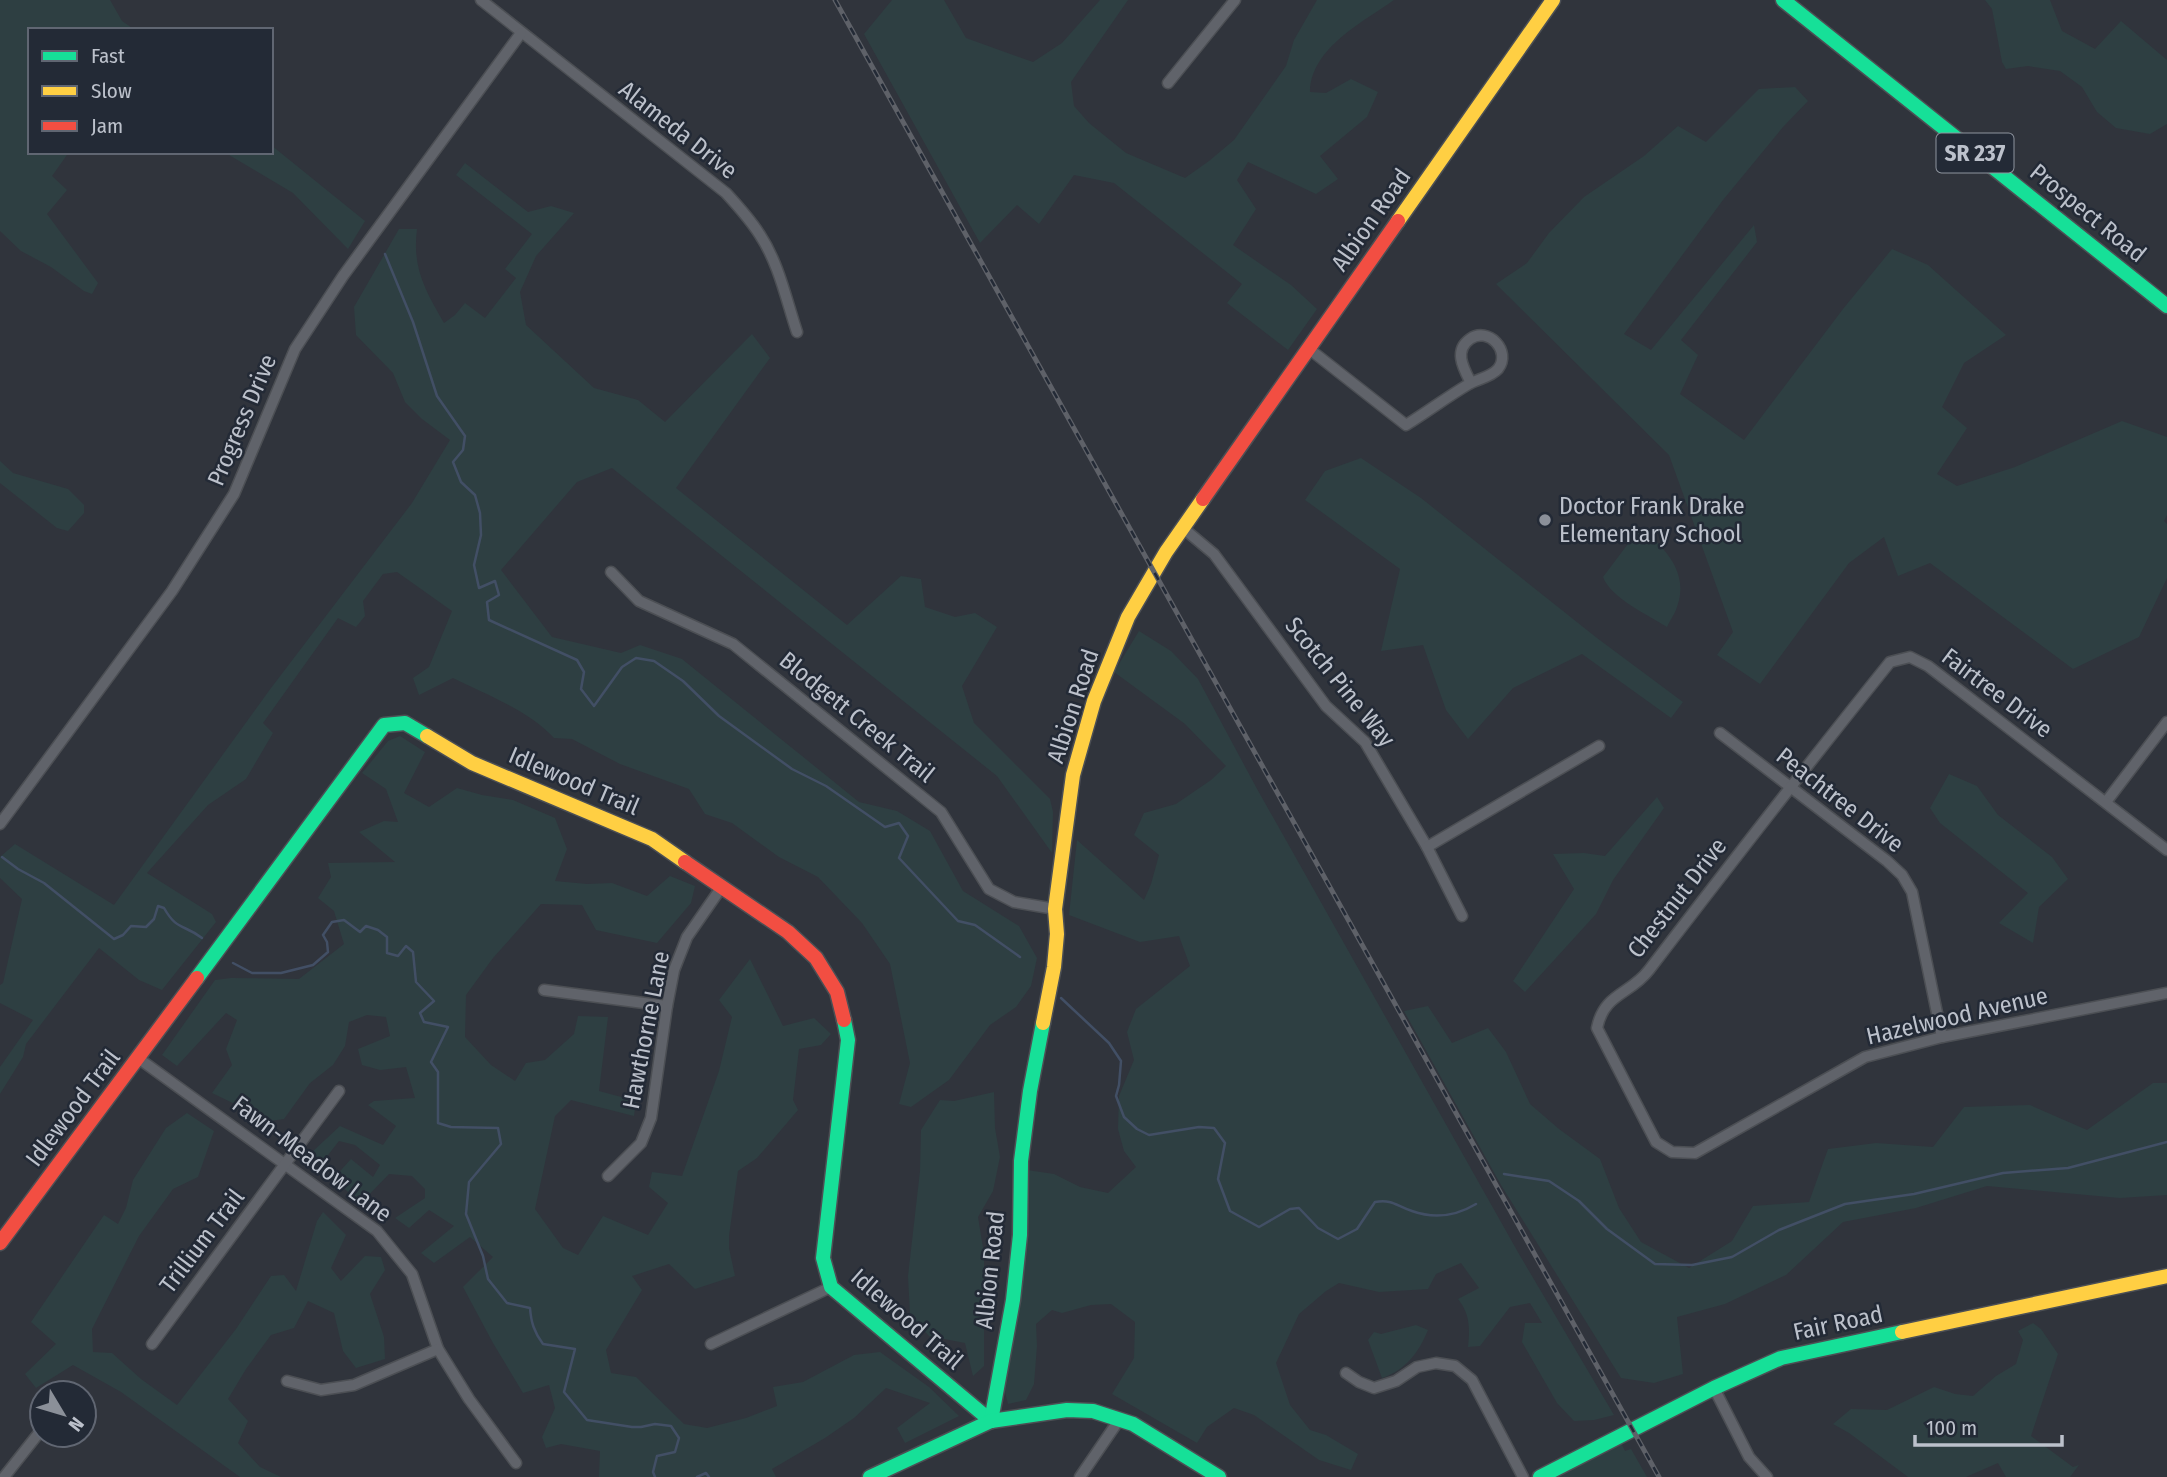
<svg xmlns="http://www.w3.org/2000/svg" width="2167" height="1477" font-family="'Fira Sans Condensed',sans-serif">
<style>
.green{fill:#2e3f42}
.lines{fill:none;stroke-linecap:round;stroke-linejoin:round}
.stream{stroke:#424f65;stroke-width:2.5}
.street-casing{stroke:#4c4f54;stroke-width:13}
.fast-casing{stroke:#4c4f54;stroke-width:17}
.slow-casing{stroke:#4c4f54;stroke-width:17}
.jam-casing{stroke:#4c4f54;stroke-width:17}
.street{stroke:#60636a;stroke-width:10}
.fast{stroke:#16e098;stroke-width:14}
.slow{stroke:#ffcf43;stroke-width:14}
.jam{stroke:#f24e42;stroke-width:14}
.rail-casing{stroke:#5e6168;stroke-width:5}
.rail{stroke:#232a36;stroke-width:2.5;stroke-dasharray:8;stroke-linecap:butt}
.poi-dot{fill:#8b9099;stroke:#232a36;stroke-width:2.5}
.labels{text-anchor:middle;stroke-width:5;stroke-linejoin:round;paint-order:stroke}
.shield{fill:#232a36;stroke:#8e949e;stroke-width:2}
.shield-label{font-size:23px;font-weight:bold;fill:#bcc1cb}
.street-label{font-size:24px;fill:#bcc1cb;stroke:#232a36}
.poi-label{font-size:24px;fill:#bcc1cb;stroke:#232a36;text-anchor:start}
</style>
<rect width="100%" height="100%" fill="#30343c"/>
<g class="green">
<path d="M0,0H110L122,21L135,30H30V152H69L52,176L67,190L47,214L98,283L92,294L84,291L51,267L21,251L0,231Z"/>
<path d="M892,0H944L966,38L1033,62L1062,43L1100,0H1128L1071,82L1074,106L1089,123L1126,153L1185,178L1209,161L1234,140L1286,66L1294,40L1317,0H1394C1363,22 1311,48 1310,92L1326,93L1351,79L1378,92L1367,117L1320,156L1338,179L1316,194L1248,162L1237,180L1256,209L1233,245L1291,285L1317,309L1288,350L1227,303L1242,284L1114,183L1074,175L1039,224L1017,205L980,243L864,34Z"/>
<path d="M1985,0H2050L2062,31L2095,49L2121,21L2167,60V124L2150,134L2116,128L2097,112L2082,87L2060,71L2028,66L2006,69L2002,62L1992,9Z"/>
<path d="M1795,87L1808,101L1783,127L1723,200L1624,334L1651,350L1754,225L1757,242L1681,340L1698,355L1680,394L1744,440L1843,309L1892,249L1928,265L2006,335L1964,363L1942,407L1967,428L1937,474L1957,486L2015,467L2122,421L2167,437V515L2164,521L2167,524V578L2139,637L2073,669L1930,563L1898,576L1884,537L1849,563L1760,684L1717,655L1733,632L1669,455L1496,284L1527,263L1549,233L1584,197L1644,156L1678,126L1706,142L1759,89Z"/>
<path d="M271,145L365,221L348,249L293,193L224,152H271Z"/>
<path d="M465,163L528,212L551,206L574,213L536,256L520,292L526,325L594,388L638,400L665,422L752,334L770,358L676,488L847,625L901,576L921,579L925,607L955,617L975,613L997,627L962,686L974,723L1050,799L1053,812L1052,853L997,776L612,468L577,482L501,570L552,637L621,653L640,645L682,659L859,802L897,811L930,831L963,891L1019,926L1037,958L1031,986L1016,1007L990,1025L949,1080L911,1107L899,1104L910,1063L890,964L862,923L818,877L779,857L732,823L705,814L689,789L620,764L572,739L554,738C530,711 485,694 453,678L419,695L413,678L429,667L452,611L397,572L383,574L363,601L365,616L356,627L338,618L263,723L273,733L246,779L208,805L147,873L212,914L216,922L162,990L139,980L99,948L26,1044L23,1057L0,1094V1067L33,1020L0,1003V985L3,983L22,899L0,878V857L15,844L114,905L271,688L412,503L450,440L422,419L405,402L393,373L356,335L354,307L399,229H417C412,268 425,290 444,323L455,315L465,303L485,318L516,278L505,269L532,234L456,175Z"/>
<path d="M1361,458L1421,498L1597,638L1683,702L1671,718L1582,654L1513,688L1468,739L1446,710L1423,645L1381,651L1400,569L1305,500L1325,471Z"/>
<path d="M0,461L13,473L68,489L84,505V513L68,531L57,528L0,483Z"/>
<path d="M1640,528C1664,546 1690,573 1677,607C1675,614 1670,620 1667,627C1648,615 1611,598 1603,577Z"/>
<path d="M1139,631L1171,651L1198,679L1256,787L1519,1254L1614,1415L1594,1420L1574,1421L1557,1403L1522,1342L1525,1323H1542L1530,1303L1510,1307L1480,1346L1468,1347C1470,1328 1470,1314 1458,1299L1479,1288L1461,1263L1436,1274L1428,1289L1379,1292L1339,1283L1326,1291L1299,1314L1276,1363L1290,1405L1310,1430L1326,1435L1358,1454L1351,1470L1319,1460L1254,1415L1234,1408L1207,1427L1197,1443L1112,1394L1134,1358L1135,1322L1111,1304L1091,1305L1062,1313L1052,1310L1036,1324L1037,1346L1034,1384L1026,1400L1008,1404L1004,1388L1018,1311L1027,1170L1054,1174L1080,1187L1108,1193L1136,1167L1124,1151L1118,1129L1119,1096L1134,1060L1127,1032L1136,1009L1190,966L1179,936L1140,942L1069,915L1077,840L1144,900L1151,884L1159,855L1134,835L1144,813L1176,804L1211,780L1226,766L1185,724L1114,672Z"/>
<path d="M400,736L425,752L404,793L429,807L457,788L482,795L513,800L555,818L567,849L555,881L587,884L612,883L647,896L670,876L695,886L691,903L657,943L596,930L582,905L541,904L493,958L466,995L465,1037L491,1065L515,1081L526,1063L545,1060L574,1034L578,1016L608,1017L599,1091L636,1101L634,1116L571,1100L555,1116L535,1209L563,1248L578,1255L603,1216L648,1235L668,1203L649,1187L652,1172L682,1176L719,1071L732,1017L719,1000L750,959L783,1026L814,1018L831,1034L821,1045L799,1049L793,1100L798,1110L757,1158L738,1171L729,1236V1248L735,1276L695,1289L669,1264L632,1276L642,1290L606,1350L611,1373L636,1377L684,1424L707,1428L746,1418L777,1406L773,1387L803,1382L854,1355L880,1352L929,1387L959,1416L905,1443L897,1428L930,1403L886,1388L854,1418L825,1438L772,1469L776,1477H599L600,1451L561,1444L546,1448L542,1437L555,1408L549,1385L523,1393L493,1343L463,1287L493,1257L470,1237L434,1263L421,1253L454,1226L429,1210L409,1228L395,1218L425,1198V1189L412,1176L389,1174L361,1203L333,1179L351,1159L373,1177L380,1165L355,1145L339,1141L321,1164L311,1153L340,1126L383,1145L396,1126L368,1105L374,1101L415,1098L406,1067L380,1070L362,1065L358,1049L390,1036L386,1017L367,1015L349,1022L345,1046L333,1065L310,1083L284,1119L270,1121L212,1093L232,1065L226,1049L237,1020L226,1013L177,1066L162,1055L215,980L231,978L299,979L344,944L334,911L318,898L331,877L328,863L395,862L359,832L384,821L398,822L386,789L362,773L388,741Z"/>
<path d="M1949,774L1977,786L1998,815L2052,857L2068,879L2039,907L2033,943L1999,923L2028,893L1940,823L1930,808Z"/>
<path d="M1657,797L1664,808L1613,880L1596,914L1525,992L1513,981L1574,889L1553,854L1584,853L1605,856Z"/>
<path d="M1428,1006L1452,1043L1488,1028L1506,1052L1530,1104L1559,1129L1600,1159L1619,1208L1641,1242L1689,1268L1732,1241L1753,1206L1809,1202L1828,1149L1876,1143L1933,1147L1964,1107L2030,1105L2087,1130L2153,1083H2167V1195L2120,1198L1987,1186L1916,1208L1843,1222L1786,1275L1725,1304L1677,1317L1683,1374L1654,1383L1621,1378L1501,1185L1404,1011Z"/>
<path d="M994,1092L995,1128L1000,1157L993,1191L978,1217L984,1254V1366L973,1376L965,1343L929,1336L910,1315L908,1276L920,1171L921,1130L940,1100L954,1101Z"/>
<path d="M187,1113L214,1131L198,1177L173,1189L139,1236L92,1329L93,1352L112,1353L141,1379L177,1405L236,1329L271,1276L284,1275L296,1291L317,1221L323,1212L346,1235L331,1268L341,1281L365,1256L381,1257L385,1270L370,1294L384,1337L385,1359L356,1368L343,1351L334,1313L308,1301L294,1328L271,1335L246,1369L228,1399L248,1421L238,1443L260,1467L281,1477H240L121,1392L73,1365L36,1388L25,1374L56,1344L31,1322L104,1215L118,1224L126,1208L133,1180L166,1128Z"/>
<path d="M2033,1323L2041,1329L2058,1354L2031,1436L2073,1467L2079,1465L2070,1477H2006L1998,1463L1966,1477H1908L1849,1433L1833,1424L1851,1409L1887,1410L1934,1387L1955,1394L1973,1396L1996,1376L2016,1364L2023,1340L2018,1331Z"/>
<path d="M1416,1325L1428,1330C1419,1352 1406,1370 1382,1378L1368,1340L1374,1332L1381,1334Z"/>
<path d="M1618,1437L1625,1451L1631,1449L1647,1477H1539Z"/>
</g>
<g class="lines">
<g class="stream">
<path d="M385,254L413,322L437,396L465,436L463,450L453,462L461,482L475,495L480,513L481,535L474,565L479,588L495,581L499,595L487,602L489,620L577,660L584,672L581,689L594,706L622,667L636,658L654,661L683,681L719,716L792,769L826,786L885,827L899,823L908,836L899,858L958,921L975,925L1020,957"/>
<path d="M2,857L18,869L44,883L114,939L123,935L131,926L146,927L154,919L158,906L164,908C177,931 184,924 202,938"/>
<path d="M233,963L252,973H281L313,965L328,952L327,942L323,935L332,922L344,920L360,932L366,926L378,930L387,937V953L398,956L406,946L413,952L416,982L434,1001L420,1013L424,1022L448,1027L431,1062L438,1072V1123L451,1127L498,1128L501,1144L469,1182L466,1214L483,1256L488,1279L507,1303L530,1308C531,1322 534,1332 543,1344L575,1349L564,1392L587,1420L632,1427H641L655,1424L671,1426L679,1438L675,1452L657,1456L653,1472L655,1477"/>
<path d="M1061,998L1109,1043L1121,1061L1119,1085L1116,1096L1124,1117L1137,1129L1149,1135L1199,1127L1214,1128L1225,1143L1218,1179L1230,1211L1259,1227L1290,1209L1299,1208L1318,1228L1338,1239L1357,1229L1375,1202C1393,1199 1396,1206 1412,1211C1434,1219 1456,1216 1476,1204"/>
<path d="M1504,1174L1549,1181L1579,1201L1607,1229L1655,1264L1692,1265L1732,1257L1779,1230L1845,1204L1914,1194L2003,1173L2068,1168L2167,1142"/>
<path d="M697,1477L706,1473L709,1477"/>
</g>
<g class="street-casing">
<g id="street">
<path d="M481,0L726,193C738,206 750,219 760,235C779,264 786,299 797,332"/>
<path d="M1168,83L1235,0"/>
<path d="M1308,348L1406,425C1427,412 1447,397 1469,384C1478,379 1491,377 1498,369C1512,351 1488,326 1470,339C1453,351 1464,369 1471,383"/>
<path d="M1183,528L1214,554L1326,706L1365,742L1427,847L1462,916"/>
<path d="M611,572L639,601L733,644L941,812L989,889L1014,902L1055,909"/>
<path d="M1720,733L1887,861L1902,875L1912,892L1942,1037"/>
<path d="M2106,802L2167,722"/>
<path d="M0,824L172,591L234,494L295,349L343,276L521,33"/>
<path d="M1427,847L1599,746"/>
<path d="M2167,850L1928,666L1910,657L1890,662C1808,764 1728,867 1649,970C1630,995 1604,993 1597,1028L1656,1142L1672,1152L1695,1153L1865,1057L1942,1037L2167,993"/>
<path d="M544,990L667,1006"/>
<path d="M138,1058L377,1231L412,1274L438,1349L469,1399L516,1463"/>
<path d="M608,1176L641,1143L651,1118L667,1006L674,970L687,937L721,888"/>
<path d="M152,1344L339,1091"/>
<path d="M711,1344L831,1287"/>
<path d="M1346,1373L1359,1382L1374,1388L1396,1381L1417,1367L1436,1363L1455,1366L1472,1380L1523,1477"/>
<path d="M287,1381L321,1390L354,1385L438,1349"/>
<path d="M1714,1388L1749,1457L1767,1477"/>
<path d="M4,1477L42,1429"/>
<path d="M1080,1477L1119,1420"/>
</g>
</g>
<g class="fast-casing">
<g id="fast">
<path d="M1783,0L2167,306"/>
<path d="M197,978L384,725L405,723L427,736"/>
<path d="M844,1020L848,1040L823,1258L831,1287L991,1421"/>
<path d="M991,1421L1013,1300L1020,1235L1021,1161L1030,1091L1043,1023"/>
<path d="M870,1477L991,1421L1067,1410L1093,1411L1133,1424L1219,1477"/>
<path d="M1540,1477L1714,1388L1781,1358L1902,1332"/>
</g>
</g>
<g class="slow-casing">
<g id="slow">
<path d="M1398,221L1553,0"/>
<path d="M427,736L472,763L652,839L685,862"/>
<path d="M1043,1023L1054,967L1057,934L1055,909L1073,775L1094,701L1128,617L1166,552L1203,499"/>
<path d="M1902,1332L2167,1276"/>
</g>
</g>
<g class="jam-casing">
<g id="jam">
<path d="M1203,499L1398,221"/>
<path d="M685,862L788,932L816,958L837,992L844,1020"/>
<path d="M0,1243L197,978"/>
</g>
</g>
<use href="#street" class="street"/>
<use href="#fast" class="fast"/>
<use href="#slow" class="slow"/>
<use href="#jam" class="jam"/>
<g class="rail-casing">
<path id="rail" d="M835,0L1659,1477"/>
</g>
<use href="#rail" class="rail"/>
</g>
<circle class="poi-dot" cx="1545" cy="520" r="7"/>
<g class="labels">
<rect class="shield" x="1936.5" y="133.5" width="77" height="39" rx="5"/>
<g class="shield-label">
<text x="1975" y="161">SR 237</text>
</g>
<g class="street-label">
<text transform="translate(678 130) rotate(38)" y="8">Alameda Drive</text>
<text transform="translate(2088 213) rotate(39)" y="8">Prospect Road</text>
<text transform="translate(1371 220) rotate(-55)" y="8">Albion Road</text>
<text transform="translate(242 420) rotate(-67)" y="8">Progress Drive</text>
<text transform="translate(1340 682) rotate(51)" y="8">Scotch Pine Way</text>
<text transform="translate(1997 693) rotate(37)" y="8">Fairtree Drive</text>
<text transform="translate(1073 706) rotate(-72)" y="8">Albion Road</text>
<text transform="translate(857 717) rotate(39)" y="8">Blodgett Creek Trail</text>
<text transform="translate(574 781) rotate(23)" y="8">Idlewood Trail</text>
<text transform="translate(1840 800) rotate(38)" y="8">Peachtree Drive</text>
<text transform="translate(1677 898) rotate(-52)" y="8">Chestnut Drive</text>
<text transform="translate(1957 1016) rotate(-13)" y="8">Hazelwood Avenue</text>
<text transform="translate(646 1030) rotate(-79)" y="8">Hawthorne Lane</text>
<text transform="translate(73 1108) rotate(-53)" y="8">Idlewood Trail</text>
<text transform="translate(312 1159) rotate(37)" y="8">Fawn-Meadow Lane</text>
<text transform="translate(202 1241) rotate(-53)" y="8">Trillium Trail</text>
<text transform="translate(990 1270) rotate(-84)" y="8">Albion Road</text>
<text transform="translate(907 1319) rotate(41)" y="8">Idlewood Trail</text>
<text transform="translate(1838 1323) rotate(-12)" y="8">Fair Road</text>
</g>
<g class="poi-label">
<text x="1559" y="514">Doctor Frank Drake<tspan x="1559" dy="28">Elementary School</tspan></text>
</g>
</g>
<rect x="28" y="28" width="245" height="126" fill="#232a36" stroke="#606672" stroke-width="2"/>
<rect x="42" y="51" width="35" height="10" fill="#16e098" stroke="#606672" stroke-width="2"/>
<text x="91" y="63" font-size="21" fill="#bcc1cb">Fast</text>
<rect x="42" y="86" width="35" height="10" fill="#ffcf43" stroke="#606672" stroke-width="2"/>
<text x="91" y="98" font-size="21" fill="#bcc1cb">Slow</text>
<rect x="42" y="121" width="35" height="10" fill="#f24e42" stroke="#606672" stroke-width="2"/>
<text x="91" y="133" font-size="21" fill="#bcc1cb">Jam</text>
<g transform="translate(63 1414) rotate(128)"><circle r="33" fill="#232a36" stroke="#606672" stroke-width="2"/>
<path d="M0-5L12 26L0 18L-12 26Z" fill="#8b9099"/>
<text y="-10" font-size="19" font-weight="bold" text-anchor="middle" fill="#bcc1cb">N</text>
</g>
<path d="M1915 1435v10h147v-10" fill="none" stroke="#bcc1cb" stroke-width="3.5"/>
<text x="1926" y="1435" font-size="21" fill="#bcc1cb" stroke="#232a36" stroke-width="5" paint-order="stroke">100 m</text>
</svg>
